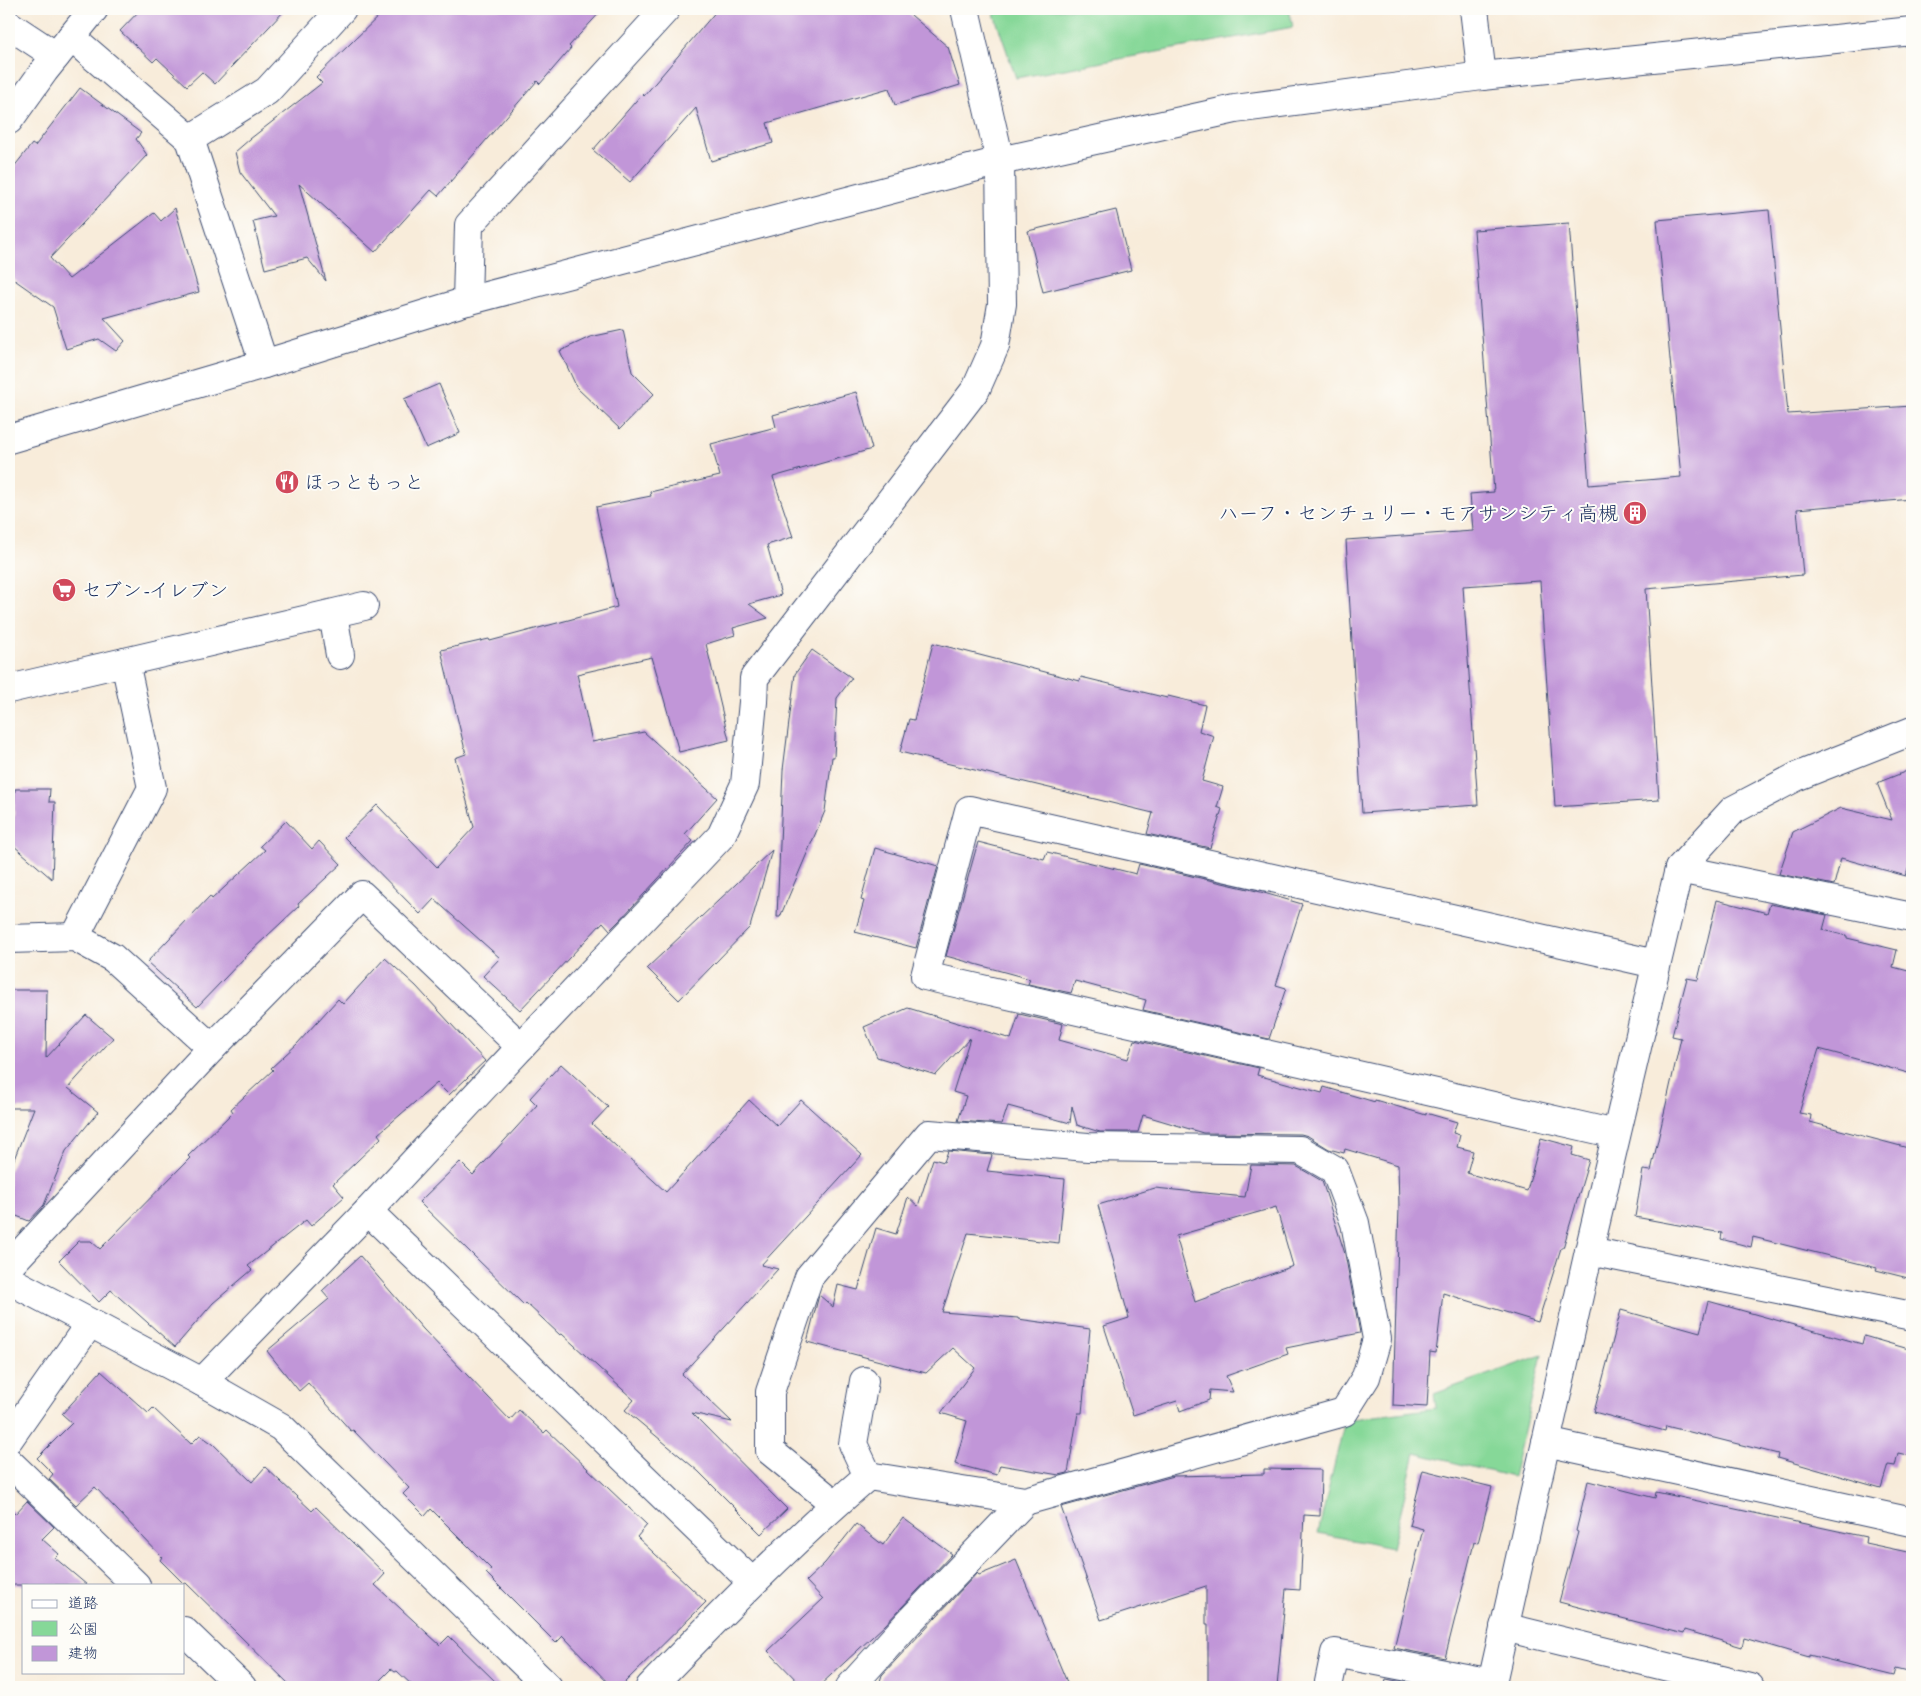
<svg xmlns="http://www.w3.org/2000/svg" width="1921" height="1696" font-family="Caveat,'Klee One',sans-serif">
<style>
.green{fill:#86d898;stroke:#50847b}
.building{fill:#c196d8;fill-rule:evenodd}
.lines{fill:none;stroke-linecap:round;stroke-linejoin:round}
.minor-casing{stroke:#3c4b71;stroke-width:30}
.minor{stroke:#fff;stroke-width:28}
.labels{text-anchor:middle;stroke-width:4;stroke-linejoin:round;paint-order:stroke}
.poi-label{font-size:20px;fill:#1b2f5e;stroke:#fdfcf7;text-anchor:start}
</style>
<rect width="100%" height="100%" fill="#fdfcf7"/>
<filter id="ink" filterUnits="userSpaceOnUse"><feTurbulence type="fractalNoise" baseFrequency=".02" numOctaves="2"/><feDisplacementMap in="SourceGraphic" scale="10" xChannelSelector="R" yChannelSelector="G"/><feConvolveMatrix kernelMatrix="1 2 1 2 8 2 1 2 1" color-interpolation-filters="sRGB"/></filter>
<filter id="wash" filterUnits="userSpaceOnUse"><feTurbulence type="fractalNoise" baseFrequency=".0096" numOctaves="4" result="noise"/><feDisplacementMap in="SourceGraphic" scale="20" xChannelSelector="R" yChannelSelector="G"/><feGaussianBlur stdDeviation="1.12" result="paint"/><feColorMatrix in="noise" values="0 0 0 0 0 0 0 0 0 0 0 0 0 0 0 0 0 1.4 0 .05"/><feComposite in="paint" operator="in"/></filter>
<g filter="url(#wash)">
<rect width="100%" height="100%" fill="#f8ecda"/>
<g class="green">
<path d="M995,9H1289L1293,27L1016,78L994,14Z"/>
<path d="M1542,1355L1513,1477L1415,1453L1392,1548L1318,1533L1345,1420L1436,1408L1434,1394Z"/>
</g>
<g id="blocks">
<g class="building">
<path d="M141,9H286L215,84L202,72L187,86L157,58L153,62L120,31Z"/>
<path d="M386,9H603L569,46L571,48L540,84L537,81L438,196L431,190L375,252L299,184L326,281L307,258L265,269L253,221L274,216L240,172L235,152L250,139L322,83L316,77Z"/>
<path d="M718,9H904L948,47L960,85L895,105L889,88L767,123L773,143L711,161L696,108L630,182L593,150L642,94L644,96Z"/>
<path d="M80,88L141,133L136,139L147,155L50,258L69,279L154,213L161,221L175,208L199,292L104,318L125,341L116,351L99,339L66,349L53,307L9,276V173L32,144L35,146Z"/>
<path d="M1116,210L1131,270L1043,292L1028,231Z"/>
<path d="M1769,210L1788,414L1912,406V499L1797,509L1803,575L1646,589L1659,800L1555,807L1540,581L1463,586L1478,805L1362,813L1346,540L1473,531L1470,494L1494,492L1474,230L1569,223L1589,485L1681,477L1657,220Z"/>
<path d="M623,330L632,372L654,394L620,429L577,388L560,351L590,337Z"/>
<path d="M439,384L460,433L426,448L404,399Z"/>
<path d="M856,392L872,449L773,477L793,537L767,545L781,595L749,604L768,618L733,628L735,635L706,644L729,740L679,752L652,657L577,674L592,742L644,732L717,798L685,834L693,841L621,919L610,930L603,922L520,1010L483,976L500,958L434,899L420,914L344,837L377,805L437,867L474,827L455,758L466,754L441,650L489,639L490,641L617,607L596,507L651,496L650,492L720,476L711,444L776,427L773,415Z"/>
<path d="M933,643L1080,681L1081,677L1167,698L1168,696L1205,705L1199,731L1214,736L1202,781L1223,787L1217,807L1222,809L1210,848L1147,834L1153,813L900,752L909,719L914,720Z"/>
<path d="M812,650L852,678L837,698L834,757H832L825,811L780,917H777L783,770L795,674Z"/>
<path d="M1912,769V866L1910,863L1906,876L1841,858L1834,885L1779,874L1793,832L1841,808L1892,820L1877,783Z"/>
<path d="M15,789H50L49,802H55L52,879L13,845Z"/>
<path d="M286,821L312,849L319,841L341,864L298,904L299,906L249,953L197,1007L147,962L210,896L212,899L265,850L260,846Z"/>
<path d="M978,842L1044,859L1047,852L1136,874L1139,864L1257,891L1302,904L1276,985L1286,988L1269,1039L1143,1010L1146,1000L1075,981L1071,993L1028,984L1030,979L946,956Z"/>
<path d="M875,848L938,866L916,948L855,932L864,901L861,900Z"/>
<path d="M772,850L750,927L679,1000L647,968Z"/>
<path d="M1717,900L1767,913L1770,904L1827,915L1823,930L1847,936V938L1897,950L1893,967L1912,972V1074L1819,1049L1799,1113L1811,1115L1810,1122L1912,1149V1279L1876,1270L1877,1268L1753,1237L1751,1247L1721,1239L1722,1233L1635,1217L1643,1170L1651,1171L1681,1038L1672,1036L1687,978L1698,980Z"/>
<path d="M385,958L416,986L485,1061L449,1095L437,1083L378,1134L381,1138L333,1184L344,1197L311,1226L306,1220L248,1266L252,1270L213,1303L175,1347L111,1290L99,1302L59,1261L79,1241H91L100,1249L190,1158L188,1156L233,1112L231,1109L273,1070L271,1068L297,1044L338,999L343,1004Z"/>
<path d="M9,990H47L46,1058L86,1015L113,1038L68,1088L98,1112L66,1151L44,1205L29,1221L9,1213V1172L34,1108H9Z"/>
<path d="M908,1008L1011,1039L1019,1014L1063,1024L1059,1040L1128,1059L1134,1040L1259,1068L1257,1075L1322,1093L1324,1087L1375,1102V1100L1426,1115V1113L1457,1122L1453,1133L1460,1135L1457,1147L1473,1151L1467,1173L1527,1191L1541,1138L1574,1147L1572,1155L1589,1160L1563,1248H1561L1538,1322L1443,1293L1436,1353L1430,1352L1427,1407L1393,1405L1399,1207L1398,1165L1345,1149L1344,1153L1329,1149L1308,1136L1301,1134L1203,1133L1143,1115L1138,1132H1100L1077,1125L1072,1106L1070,1123L1008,1106L1002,1124L958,1121L966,1096L953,1092L970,1038L936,1075L877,1057L864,1027Z"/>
<path d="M561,1064L608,1107L592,1124L666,1192L749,1100L777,1126L801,1100L862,1155L761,1265L778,1269L682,1374L732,1422L692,1413L787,1509L761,1534L698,1471L625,1410L634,1400L562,1334L560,1335L526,1303L524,1305L419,1202L460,1162L473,1175L537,1105L530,1098Z"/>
<path d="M948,1151L992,1155L987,1171L1065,1179L1059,1243L968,1233L942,1312L1018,1318V1319L1090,1329L1082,1413H1078L1068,1473L1059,1475L1000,1465L997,1475L955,1464L967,1421L941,1413L975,1368L953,1348L926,1373L807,1342L819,1295L833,1307L838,1285L858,1290L876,1228L896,1234L908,1197L918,1206L933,1159L944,1162Z"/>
<path d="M1251,1165L1296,1166L1322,1181L1345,1254L1360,1333L1286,1348L1288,1354L1226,1376L1233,1392L1210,1390L1209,1400L1180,1411L1177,1401L1133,1415L1104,1326L1129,1318L1098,1205L1155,1188L1245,1197ZM1276,1207L1293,1266L1195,1302L1176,1236Z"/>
<path d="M360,1256L423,1329L510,1420L519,1410L544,1433L547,1430L647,1525L637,1537L706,1602L620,1687H612L563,1636L556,1643L486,1573L491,1569L431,1509L425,1516L403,1494L409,1488L353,1430L351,1431L308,1383L299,1391L267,1351L329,1299L322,1291Z"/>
<path d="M1708,1301L1862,1344L1864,1336L1912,1350V1456L1898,1453L1895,1466L1888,1465L1881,1488L1777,1458L1778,1454L1666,1426L1665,1431L1594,1412L1621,1310L1700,1332Z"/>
<path d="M101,1371L148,1413L153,1408L191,1444L200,1435L213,1444L252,1482L265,1467L312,1511L316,1507L385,1574L375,1585L440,1645L449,1636L501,1687H414L397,1671L395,1672L391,1669L373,1687H292L186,1583L184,1584L160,1560L162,1557L95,1487L76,1505L49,1479L53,1474L37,1458L72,1423L62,1414Z"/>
<path d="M1264,1469L1321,1470L1320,1516L1304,1515L1300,1590L1286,1589L1277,1687H1208V1624H1206V1586L1101,1620L1061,1507L1174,1476L1264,1474Z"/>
<path d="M1423,1470L1492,1487L1478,1543L1474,1542L1445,1658L1394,1648L1423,1529L1409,1525Z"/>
<path d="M1588,1481L1655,1498L1656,1492L1866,1537L1865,1543L1912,1553V1673L1896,1669L1894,1676L1809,1655V1657L1744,1638L1742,1647L1685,1630L1684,1634L1559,1602L1578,1532L1576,1531Z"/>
<path d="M27,1501L54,1527L42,1539L59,1554L55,1558L87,1585H9V1508L15,1514Z"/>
<path d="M903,1518L952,1554L885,1625L818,1687H803L768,1651L823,1599L806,1581L825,1563L856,1524L883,1545Z"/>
<path d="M1016,1560L1069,1687H878L882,1675L977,1573L979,1575Z"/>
<path d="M1386,1679L1431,1687H1384Z"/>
</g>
</g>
</g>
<g filter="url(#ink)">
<use href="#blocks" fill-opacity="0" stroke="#3c4b71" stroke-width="1"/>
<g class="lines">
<g class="minor-casing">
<g id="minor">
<path d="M1474,9L1482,76"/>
<path d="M9,25L56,56"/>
<path d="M71,37L190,139L264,364"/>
<path d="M9,120L44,71L94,9"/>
<path d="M190,139L267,91L342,9"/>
<path d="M467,301L469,225L666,9"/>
<path d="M9,439L264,364L467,301L1000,161L1235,109L1482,76L1912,31"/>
<path d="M333,614L340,655"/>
<path d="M9,689L364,606"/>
<path d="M1679,869L1912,917"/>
<path d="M75,937L152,788L125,662"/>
<path d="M9,939L75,937L113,958L212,1048"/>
<path d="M1616,1134L925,976L969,810L1656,964"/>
<path d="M368,1211L752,1582"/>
<path d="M1589,1251L1912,1316"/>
<path d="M9,1266L212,1048L362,895L521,1047"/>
<path d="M9,1280L202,1382L281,1427L548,1687"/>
<path d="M202,1382L368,1211L521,1047L721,836L745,784L753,702L754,678L976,389L995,346L1002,304L1000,161L965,9"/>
<path d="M9,1439L90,1323"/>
<path d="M1546,1442L1912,1522"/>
<path d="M9,1462L136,1585"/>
<path d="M835,1504L770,1451V1392L809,1277L929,1134L1088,1147L1300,1150L1335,1170L1355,1223L1377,1339L1366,1377L1344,1412L1025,1501L868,1476L853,1444L864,1381"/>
<path d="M1504,1627L1750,1687"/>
<path d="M184,1631L242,1687"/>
<path d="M650,1687C720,1615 791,1542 868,1476"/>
<path d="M850,1687L908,1623L1025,1501"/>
<path d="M1328,1687L1335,1653L1492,1683"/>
<path d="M1491,1687L1589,1251L1679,869L1733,810L1798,776L1912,731"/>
</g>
</g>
<use href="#minor" class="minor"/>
</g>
</g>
<defs>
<g id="restaurant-disc" transform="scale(1.25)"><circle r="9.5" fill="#d1495b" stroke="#fdfcf7"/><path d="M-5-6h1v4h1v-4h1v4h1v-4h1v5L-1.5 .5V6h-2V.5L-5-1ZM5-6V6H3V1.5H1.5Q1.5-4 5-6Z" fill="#fff"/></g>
<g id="building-disc" transform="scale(1.25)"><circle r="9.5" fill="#d1495b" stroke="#fdfcf7"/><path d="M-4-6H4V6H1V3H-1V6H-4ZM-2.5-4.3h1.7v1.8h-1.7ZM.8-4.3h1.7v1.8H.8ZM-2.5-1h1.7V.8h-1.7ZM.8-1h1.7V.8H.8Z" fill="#fff"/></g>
<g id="supermarket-disc" transform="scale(1.25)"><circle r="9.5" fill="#d1495b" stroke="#fdfcf7"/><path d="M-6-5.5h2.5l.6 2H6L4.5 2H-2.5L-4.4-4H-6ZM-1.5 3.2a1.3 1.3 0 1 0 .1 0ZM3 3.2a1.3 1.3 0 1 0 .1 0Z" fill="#fff"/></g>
</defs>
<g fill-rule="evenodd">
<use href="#restaurant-disc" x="287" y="482"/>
<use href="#building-disc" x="1635" y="513"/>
<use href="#supermarket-disc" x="64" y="590"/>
</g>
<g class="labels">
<g class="poi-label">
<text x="304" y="489">ほっともっと</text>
<text x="1618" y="520" text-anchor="end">ハーフ・センチュリー・モアサンシティ高槻</text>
<text x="82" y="597">セブン-イレブン</text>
</g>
</g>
<rect width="1921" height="1696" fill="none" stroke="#fdfcf7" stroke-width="30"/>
<rect x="22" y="1584" width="162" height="90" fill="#fdfcf7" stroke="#a3aaba"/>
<rect x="32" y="1600" width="25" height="8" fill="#ffffff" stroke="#a3aaba"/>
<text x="68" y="1608" font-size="15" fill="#1b2f5e">道路</text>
<rect x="32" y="1621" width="25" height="15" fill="#86d898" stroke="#a3aaba"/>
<text x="68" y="1634" font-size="15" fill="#1b2f5e">公園</text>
<rect x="32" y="1646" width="25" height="15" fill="#c196d8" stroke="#a3aaba"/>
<text x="68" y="1658" font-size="15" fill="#1b2f5e">建物</text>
</svg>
